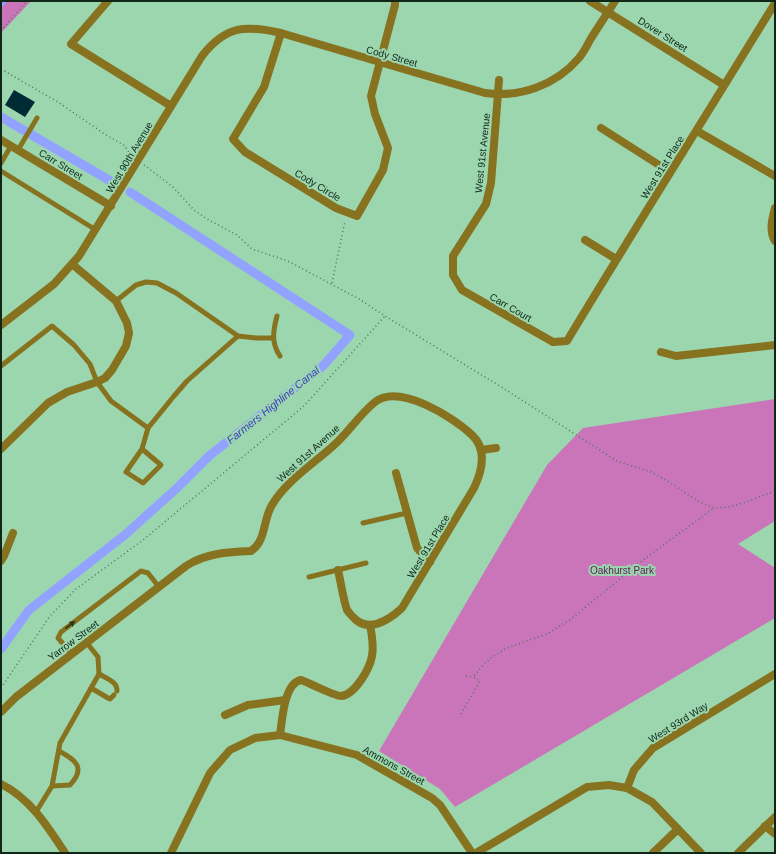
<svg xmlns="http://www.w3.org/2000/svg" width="776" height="854" font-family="Arial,sans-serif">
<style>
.green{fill:#ca75ba}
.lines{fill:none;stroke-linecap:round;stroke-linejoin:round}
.canal{stroke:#92a3ff;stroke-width:9}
.building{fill:#002b34}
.path{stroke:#4f765c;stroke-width:1.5;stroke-dasharray:1 3;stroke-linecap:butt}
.service{stroke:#87721f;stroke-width:5}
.minor{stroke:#87721f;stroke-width:8}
.tertiary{stroke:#87721f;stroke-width:8}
.oneway{fill:#283619}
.labels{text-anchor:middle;stroke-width:4;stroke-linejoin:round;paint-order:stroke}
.street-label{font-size:10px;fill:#102718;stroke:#9cd6af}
.park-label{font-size:10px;fill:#5c1a51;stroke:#9cd6af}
.water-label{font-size:11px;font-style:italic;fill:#3c3dbf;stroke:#9cd6af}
</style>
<rect width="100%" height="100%" fill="#9cd6af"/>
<g class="green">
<path d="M1,1H31L1,33Z"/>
<path d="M775,399V521L738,544L775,568V618L455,807L440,789L379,751L547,465L583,428Z"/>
</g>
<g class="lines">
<g class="canal">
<path d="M1,2L2,1"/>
<path d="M1,117L114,183"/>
<path d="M1,649L29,610L126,534L176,489L209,456L323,366L350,335L130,192"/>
</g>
</g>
<path class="building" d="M14,90L35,102L25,117L5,105Z"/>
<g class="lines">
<g class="path">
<path d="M1,31L27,1"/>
<path d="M1,69L58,102L103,133L125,146L131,156"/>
<path d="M144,165L173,187L194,210L207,219L237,235L252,249L288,261L359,299L385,316L503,388L617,461L651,472L666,480L698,501L714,508L729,507L743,503L775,491"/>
<path d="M332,283L345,221"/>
<path d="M466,676L473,677"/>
<path d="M1,688L50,616L76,589L143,540L304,406L385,316"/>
<path d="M461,714L480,681L473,677L484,664L492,657L507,648L547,634L571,619L643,560L714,508"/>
</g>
<g class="service">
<path d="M18,150L37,118"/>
<path d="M1,163L11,146"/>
<path d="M1,171L96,230"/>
<path d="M116,301L136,285L146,282L157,283L176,293L238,336L257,338H273"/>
<path d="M277,316C273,331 271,343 280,356"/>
<path d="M1,366L52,326L74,345L90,364L97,382L111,401L148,428"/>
<path d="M142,449L161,465L143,483L126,472L142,449L148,428L174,396L187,381L238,336"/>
<path d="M363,523L407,513"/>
<path d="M309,577L366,563"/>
<path d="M72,654L58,638L61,632L141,571L148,573L159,587"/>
<path d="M99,674C106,678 118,682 117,691"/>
<path d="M91,688L108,698L110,699L114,695"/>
<path d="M52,786L70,785C86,768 76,760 59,751"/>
<path d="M36,812L52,786L60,743L99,674L98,657L87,643"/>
</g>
<g class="minor">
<path d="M108,1L71,44L171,106"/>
<path d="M590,1L724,85"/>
<path d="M281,33L264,87L233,139L245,152L336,208L357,216L383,170L388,148L375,114L371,96L395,5V1"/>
<path d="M499,80L491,183L486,204L453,256V275L462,290L553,342L567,341C635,228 706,116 775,3"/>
<path d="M601,128L670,172"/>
<path d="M697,131L775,176"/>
<path d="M1,140L111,206"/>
<path d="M775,208C772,219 769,231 775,241"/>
<path d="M585,240L616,259"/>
<path d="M661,352L676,356L775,345"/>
<path d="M1,449L48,403L67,392L97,382L105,378L112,370L126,346L129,333L127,323L116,301L72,264"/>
<path d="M481,450L496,448"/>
<path d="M396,473L417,548L430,562"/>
<path d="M1,561L4,556L13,533"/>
<path d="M1,712L16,697L186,566C206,553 228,552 251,551C266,542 263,519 272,505C286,481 312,465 333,446C348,433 359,415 375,402C399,383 453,417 472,435C488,450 482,471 474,488L402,608C389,620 368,634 353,617C351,615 349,613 347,610C343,598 341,583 338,570"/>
<path d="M225,715L248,705L285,700"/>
<path d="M280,735C282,721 284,683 301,680C310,683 334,696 341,696C355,695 370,668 372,656C374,646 372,635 370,625"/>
<path d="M1,784C30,798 48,827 65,853"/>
<path d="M627,788L634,770L653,748L775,674"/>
<path d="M765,826L775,834"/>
<path d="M171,853L210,773L230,750L255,738L280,735L357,755L432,798L440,805L472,853"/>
<path d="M476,853L587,787L609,785L627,788L652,802L701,853"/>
<path d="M653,853L678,829"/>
<path d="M738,853L775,817"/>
</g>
<path class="tertiary" d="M1,325L54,284L79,256L202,56C226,25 246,25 281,33L485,93C520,98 556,85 579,58C583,53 587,46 590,40C598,27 607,14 615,1"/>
</g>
<defs><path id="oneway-solid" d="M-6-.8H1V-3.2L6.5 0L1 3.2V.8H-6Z"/></defs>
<use class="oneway" href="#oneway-solid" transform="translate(70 625) rotate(-37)"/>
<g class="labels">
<g class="street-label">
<text transform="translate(663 34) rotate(32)" y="4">Dover Street</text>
<text transform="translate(392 56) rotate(16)" y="4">Cody Street</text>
<text transform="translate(482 153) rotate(-84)" y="4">West 91st Avenue</text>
<text transform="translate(129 157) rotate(-59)" y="4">West 90th Avenue</text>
<text transform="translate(61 164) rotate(31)" y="4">Carr Street</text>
<text transform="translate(662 167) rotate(-58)" y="4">West 91st Place</text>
<text transform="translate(318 185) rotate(31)" y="4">Cody Circle</text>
<text transform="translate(511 307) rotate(30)" y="4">Carr Court</text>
<text transform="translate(308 453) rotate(-42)" y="4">West 91st Avenue</text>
<text transform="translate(428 546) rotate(-59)" y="4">West 91st Place</text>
<text transform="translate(73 640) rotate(-37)" y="4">Yarrow Street</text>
<text transform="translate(678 722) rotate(-32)" y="4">West 93rd Way</text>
<text transform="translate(394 765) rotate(29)" y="4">Ammons Street</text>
</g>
<g class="park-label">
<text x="622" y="574">Oakhurst Park</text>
</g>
<g class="water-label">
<text transform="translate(273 405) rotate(-39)" y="4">Farmers Highline Canal</text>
</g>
</g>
<rect width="776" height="854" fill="none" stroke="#102718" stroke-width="4"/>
</svg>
